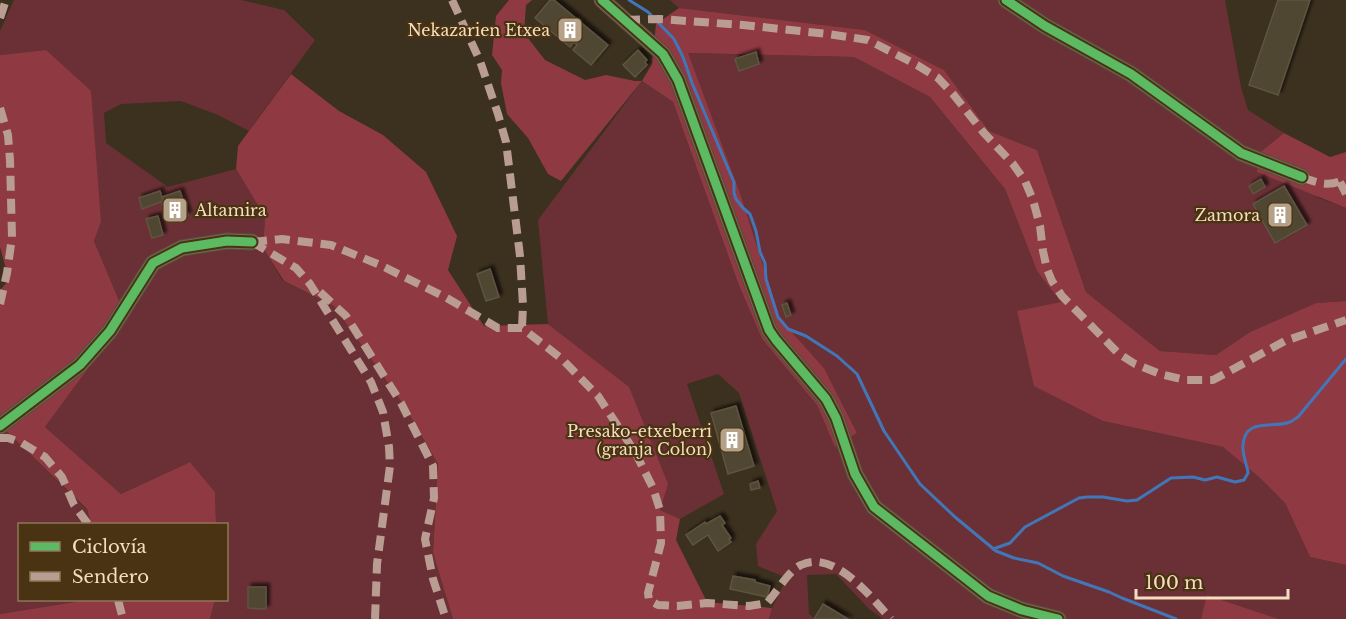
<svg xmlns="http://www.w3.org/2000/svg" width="1346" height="619" font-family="'Libre Baskerville',serif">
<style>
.green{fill:#6b3035}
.forest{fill:#8f3943}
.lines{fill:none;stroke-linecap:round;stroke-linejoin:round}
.stream{stroke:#4177b9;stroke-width:3}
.building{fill:#504732;stroke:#5e543f;stroke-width:1.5;filter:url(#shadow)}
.minor-casing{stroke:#584d3d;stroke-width:17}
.minor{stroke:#776853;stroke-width:15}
.quiet{stroke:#b99d93;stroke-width:8;stroke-dasharray:15 8;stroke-linecap:butt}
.cycleway-casing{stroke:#493312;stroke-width:13}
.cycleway{stroke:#5cba63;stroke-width:9}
.labels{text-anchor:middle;stroke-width:4.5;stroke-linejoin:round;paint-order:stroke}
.poi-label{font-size:16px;fill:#f5debf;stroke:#493312;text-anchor:end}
</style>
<defs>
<filter id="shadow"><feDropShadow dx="3.5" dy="-3.5" stdDeviation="1.5" flood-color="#0009"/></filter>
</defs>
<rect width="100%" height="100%" fill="#3c301f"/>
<g class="green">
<path d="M14,0H241L284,10L315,40L249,131L218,115L181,101L121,104L104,113L106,143L168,187L236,169L265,217L263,248L283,281L334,306L405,407L438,464L433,553L453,619H210L215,600H226V524H216L215,492L190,462L121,494L45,427L84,374L123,310L94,241L101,222L46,50L0,55V31Z"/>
<path d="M670,0H1225L1241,87L1248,110L1284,133L1258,154L1319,198L1346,208V301L1316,303L1250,332L1216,355L1160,351L1086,292L1037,150L989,131L944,70L865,30L679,8Z"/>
<path d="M687,53L854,57L930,97L1005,189L1037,271L1062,302L1103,421L1223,447L1260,478L1285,503L1310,557L1346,565V619H1279L1208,595L1201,619H883L869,609L836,574L807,575L809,614L815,619H769L772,608L787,578L758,566L756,544L777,511L739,393L718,374L687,384L724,494L680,519L660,510L629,388L548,324L538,220L642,81L673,102L738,283L762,339L817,405L835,446L857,433L824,368L780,319L741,196Z"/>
<path d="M0,425L87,510L91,524H20V600H87L0,614Z"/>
</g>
<g class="forest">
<path d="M509,0H532L526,5L524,33L545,60L585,80L606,75L635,81H642L652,64L656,24L679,8L865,30L944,70L989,131L1037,150L1086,292L1160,351L1216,355L1250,332L1316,303L1346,301V565L1310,557L1285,503L1260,478L1223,447L1103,421L1034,386L1017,311L1061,302L1037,271L1005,189L930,97L854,57L688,53L741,196L780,319L824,368L857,433L835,447L817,405L762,339L738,283L673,102L642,81L561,181L548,174L528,138L507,114L501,83L502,70L492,55L496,16Z"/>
<path d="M46,50L91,91L101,222L94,241L123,310L84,374L45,427L121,494L190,462L215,492L216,524H91L87,509L0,425V290L9,280L0,247V55Z"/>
<path d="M291,74L339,111L383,135L426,172L457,236L448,270L484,326L548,324L629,387L668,484L660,510L680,519L676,540L707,602L772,608L769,619H453L433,553L438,464L405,407L334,306L284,281L263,248L265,217L236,169L238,146Z"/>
<path d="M1284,133L1330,157L1346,152V208L1257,172L1258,154Z"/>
<path d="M1207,595L1279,619H1201Z"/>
<path d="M87,600H215L210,619H0V614Z"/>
</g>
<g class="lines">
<g class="stream">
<path d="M629,0L648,12L674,39L683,57L692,83L730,173L734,182V193L736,199L743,208L750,214L756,231L760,252L765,263L766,279L778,317L788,329L806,336L837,356L857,374L884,431L920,484L955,517L996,551L1014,558L1038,563L1063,576L1109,592L1122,598L1176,619"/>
<path d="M993,549L1010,543L1025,527L1079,498L1087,497H1103L1127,501L1137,500L1171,478L1193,477L1205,480L1217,477L1235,482L1244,480L1248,473C1247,464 1242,455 1243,445C1245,417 1273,429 1290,422C1291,422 1296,418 1298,417L1346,359"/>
</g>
</g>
<g class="building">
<path d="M550,0H554L608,45L591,65L573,50L577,45L574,42L570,47L535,18Z"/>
<path d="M1278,0H1310L1278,95L1249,85Z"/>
<path d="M638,50L647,60L645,62L647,65L635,77L623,65Z"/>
<path d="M756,52L759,64L739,71L735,59Z"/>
<path d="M1261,179L1265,187L1253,194L1249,186Z"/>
<path d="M1284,186L1307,225L1275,243L1253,204Z"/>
<path d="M160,191L163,201L142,209L139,198Z"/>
<path d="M180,191L188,215L167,222L162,204L164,203L162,197Z"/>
<path d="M158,216L163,235L152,238L146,219Z"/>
<path d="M490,269L499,297L486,301L477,274Z"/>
<path d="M787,303L791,315L786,317L782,305Z"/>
<path d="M736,406L754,466L728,474L711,413Z"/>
<path d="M758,481L760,488L751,490L750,484Z"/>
<path d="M720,516L725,523L722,525L731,538L729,539L731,542L718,551L708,535L693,545L686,535L705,522L706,524Z"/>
<path d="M733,576L755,580V582L770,586L767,597L730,589Z"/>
<path d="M248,587H266V609L248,608Z"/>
<path d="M823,604L848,619H814Z"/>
</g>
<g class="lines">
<g class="minor-casing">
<g id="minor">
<path d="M602,0L663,54L678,80L769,330L776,340L826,399L836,418L855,474L874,507L988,596L1022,610L1058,619"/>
<path d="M1006,0L1045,26L1131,74L1241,153L1302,177"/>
<path d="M0,426L80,365L110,331L153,263L182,248L227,241L252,242"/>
</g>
</g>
<use href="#minor" class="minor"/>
<g class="quiet">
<path d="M452,0L480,61L498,114L506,142L520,256L523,305L522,328"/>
<path d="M0,18L6,0"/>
<path d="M625,20L659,19L743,25L828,34L868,40L917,65L938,78L953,94L984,133L1013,164L1025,181L1033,200L1040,226L1043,251L1047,269L1052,281L1062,296L1118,353L1135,364L1160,374L1185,380H1213L1285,341L1346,320"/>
<path d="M0,108L8,135L10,160L12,237L7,273L0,304"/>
<path d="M1302,177C1317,183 1331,188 1346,178"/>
<path d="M1340,182L1346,194"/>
<path d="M252,242L282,239L331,245L380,265L445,297L498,328H522L562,359L598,396L635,452L653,488L660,510L661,543L648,593L649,600L658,605L677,606L707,603L749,606L767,603C776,593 789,570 801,565C834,549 871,597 891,619"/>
<path d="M252,242L296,268L310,284L371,382L383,412L389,447L390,466L377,564L375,619"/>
<path d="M320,292L346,316L401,403L433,466L434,498L425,539L433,579L446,619"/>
<path d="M0,438H8L22,443L45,457L62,477L74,505L88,524"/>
<path d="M118,600L123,619"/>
</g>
<g class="cycleway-casing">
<g id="cycleway">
<path d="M602,0L663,54L678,80L769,330L776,340L826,399L836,418L855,474L874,507L988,596L1022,610L1058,619"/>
<path d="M1006,0L1045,26L1131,74L1241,153L1302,177"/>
<path d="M0,426L80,365L110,331L153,263L182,248L227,241L252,242"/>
</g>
</g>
<use href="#cycleway" class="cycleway"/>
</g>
<defs>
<g id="building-square" transform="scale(1.35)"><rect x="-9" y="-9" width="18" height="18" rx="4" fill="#b4a187" stroke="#493312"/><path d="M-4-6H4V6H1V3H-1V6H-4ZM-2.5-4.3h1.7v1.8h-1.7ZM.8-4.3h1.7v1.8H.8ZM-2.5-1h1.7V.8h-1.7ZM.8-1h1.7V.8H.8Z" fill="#fff"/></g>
</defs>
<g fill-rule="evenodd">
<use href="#building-square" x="570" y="30"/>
<use href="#building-square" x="175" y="210"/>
<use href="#building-square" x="1280" y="215"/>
<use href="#building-square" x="732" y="440"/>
</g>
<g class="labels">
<g class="poi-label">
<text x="550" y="36">Nekazarien Etxea</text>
<text x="195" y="216" text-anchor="start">Altamira</text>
<text x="1260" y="221">Zamora</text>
<text x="712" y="437">Presako-etxeberri<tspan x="712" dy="18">(granja Colon)</tspan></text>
</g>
</g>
<rect x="18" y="523" width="210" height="78" fill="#493312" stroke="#8e7757" stroke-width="1.5"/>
<rect x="30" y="542" width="30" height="9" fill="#5cba63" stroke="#8e7757" stroke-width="1.5"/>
<text x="72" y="553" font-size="18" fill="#f5debf">Ciclovía</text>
<rect x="30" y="572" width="30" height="9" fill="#b99d93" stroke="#8e7757" stroke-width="1.5"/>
<text x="72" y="583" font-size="18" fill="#f5debf">Sendero</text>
<path d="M1136 589v9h152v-9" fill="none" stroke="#f5debf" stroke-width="3"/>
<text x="1145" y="589" font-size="18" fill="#f5debf" stroke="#493312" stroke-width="4.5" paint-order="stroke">100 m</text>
</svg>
